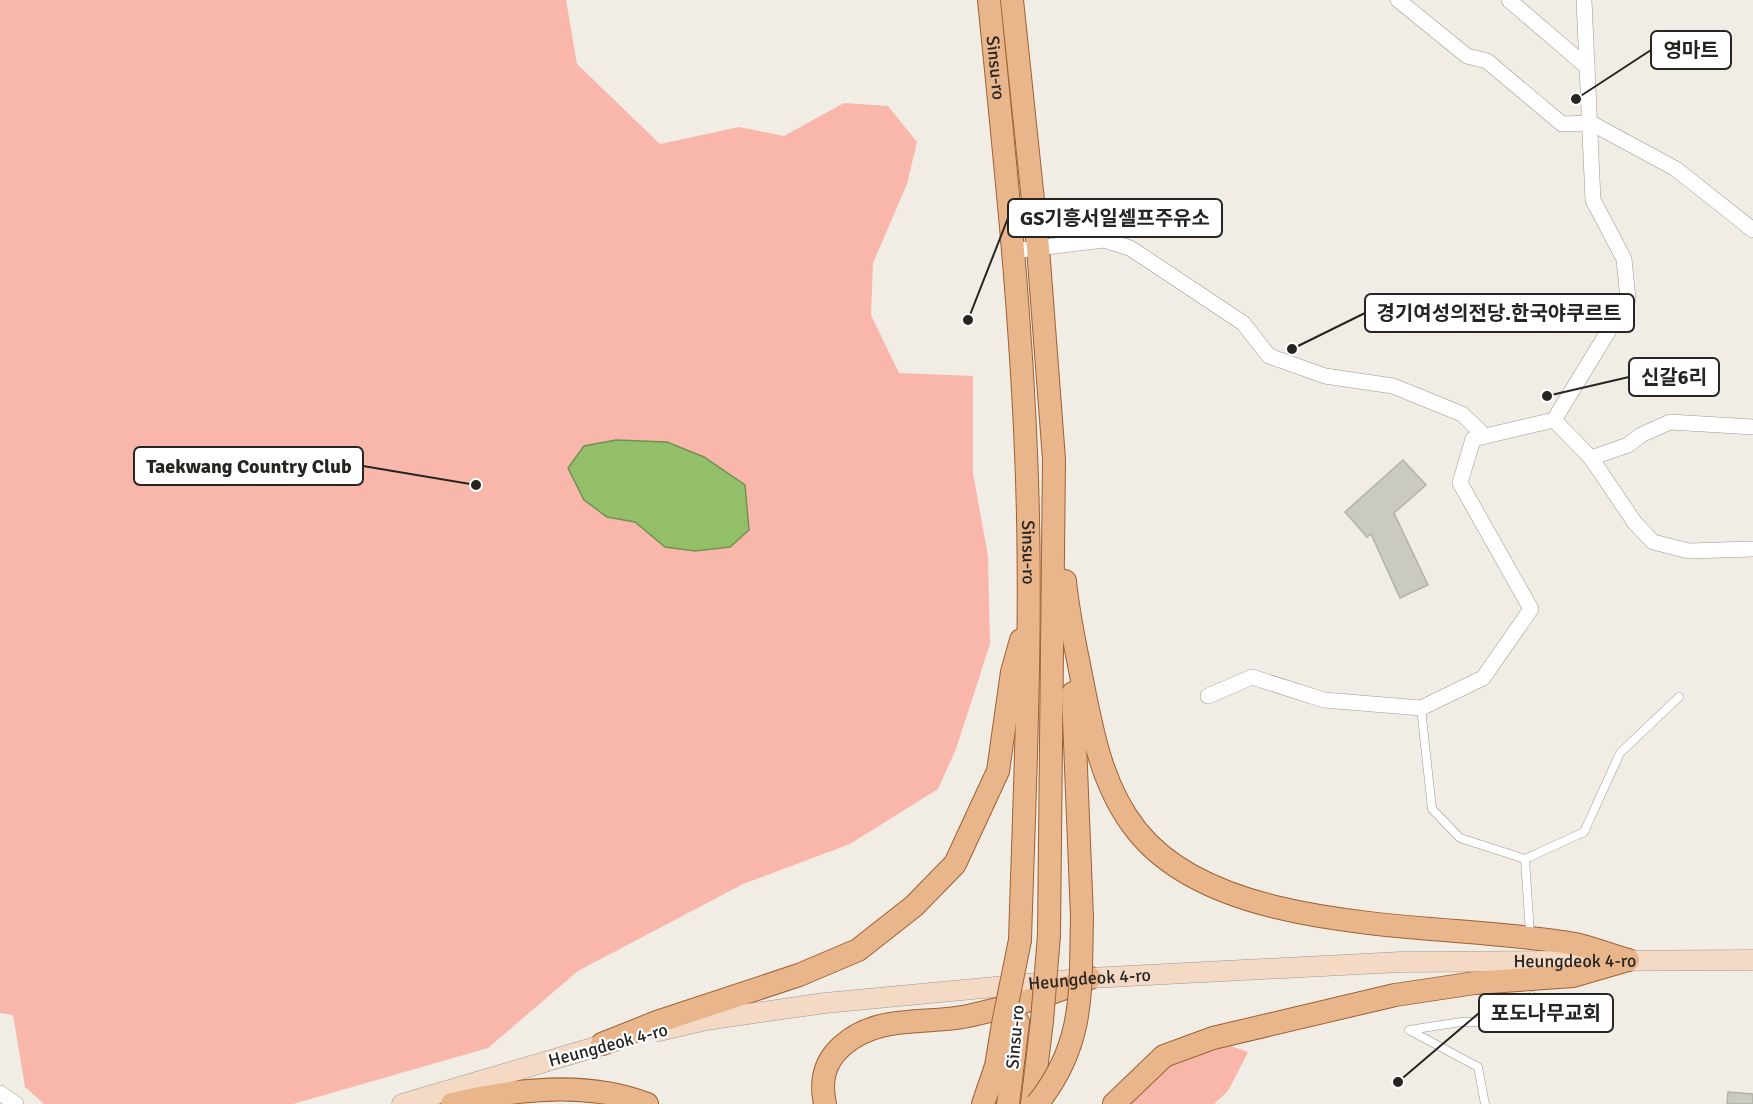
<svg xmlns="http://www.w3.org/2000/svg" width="1753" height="1104" font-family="Signika,'Noto Sans KR',sans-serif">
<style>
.green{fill:#f8b7aa}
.water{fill:#94bf6a;stroke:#739154;stroke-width:1.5}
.building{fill:#cacac2;stroke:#b2b2aa;stroke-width:1.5}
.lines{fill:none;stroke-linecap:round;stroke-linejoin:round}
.lane-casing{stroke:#9b9790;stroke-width:9}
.street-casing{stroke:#9b9790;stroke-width:16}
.secondary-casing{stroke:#9b9790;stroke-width:21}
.primary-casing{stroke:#9c6234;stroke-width:24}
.lane{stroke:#fff;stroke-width:8}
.street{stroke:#fff;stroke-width:15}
.secondary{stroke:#f4dac5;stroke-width:20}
.primary{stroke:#e9b58b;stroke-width:22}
.primary-bridge-casing{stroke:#9c6234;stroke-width:24;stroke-linecap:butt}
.primary-bridge{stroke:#e9b58b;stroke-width:22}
.labels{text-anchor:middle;stroke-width:4.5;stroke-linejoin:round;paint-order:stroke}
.street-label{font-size:18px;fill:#262522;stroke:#fff}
.leader{fill:none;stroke:#262522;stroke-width:2}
.callout-dot{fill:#262522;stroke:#fff;stroke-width:2}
.callout{fill:#fff;stroke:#262522;stroke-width:2}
.callout-label{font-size:20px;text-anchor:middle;font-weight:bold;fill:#262522}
</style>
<rect width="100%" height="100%" fill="#f1ede5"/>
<g class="green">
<path d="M0,0H566L577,64L660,144L739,127L784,136L844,103L888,106L917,142L907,184L873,263L871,315L899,373L973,376V473L988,556L990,644L956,749L938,789L850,844L743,884L578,971L488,1048L293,1104H44L25,1087L13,1015L0,1013Z"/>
<path d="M1225,1044L1248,1052L1228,1091L1214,1104H1127C1153,1069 1185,1056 1225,1044Z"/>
</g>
<path class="water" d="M616,440L667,442L704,457L745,485L749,530L730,547L695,551L665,547L635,522L607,517L584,500L568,468L584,446Z"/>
<g class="building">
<path d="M1403,460L1426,485L1394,513L1428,585L1400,598L1371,534L1367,537L1345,512Z"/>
<path d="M1728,1092L1753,1094V1104H1727Z"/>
</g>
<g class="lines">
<g class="lane-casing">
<g id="lane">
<path d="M1421,708L1432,809L1460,838L1525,859L1584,832L1620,753L1679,697"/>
<path d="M1525,859L1530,933"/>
<path d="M1485,1104L1478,1067L1409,1030L1461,1022H1534L1532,996"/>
</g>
</g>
<g class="street-casing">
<g id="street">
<path d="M1398,0L1467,56L1487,61L1562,124L1591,123L1676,169L1753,230"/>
<path d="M1509,0L1587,67"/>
<path d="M1013,251L1104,240L1130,248L1243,323L1269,356L1325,376L1393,386L1462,414L1485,436"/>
<path d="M1554,420L1628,299L1624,259L1593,200L1584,0"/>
<path d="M1591,458L1628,445L1641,435L1670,422L1753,427"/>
<path d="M1208,696L1252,677L1324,700L1421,708L1483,678L1531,609L1460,483L1473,439L1554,420L1591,458L1635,523L1653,542L1689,551L1753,549"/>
<path d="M0,1093L16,1104"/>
</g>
</g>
<g class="secondary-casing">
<g id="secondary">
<path id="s1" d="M659,1031L706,1020L825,1003L1090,978L1400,962L1753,960"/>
<path d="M402,1104L616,1041"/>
</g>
</g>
<g class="primary-casing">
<g id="primary">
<path id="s2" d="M989,0C1004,151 1020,301 1026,453C1033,615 1025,778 1020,940"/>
<path d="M1012,0L1038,248L1054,459L1049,935"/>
<path d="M1065,581C1068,613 1075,644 1081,675C1092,730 1101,786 1137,831C1223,939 1449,921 1575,944C1593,948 1610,955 1628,960"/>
<path d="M1073,693L1082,917"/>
<path d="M602,1044L657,1022L799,975L858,950L914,906L955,864L998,771L1012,672L1021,640"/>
<path d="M452,1104C514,1089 586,1080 647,1104"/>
<path d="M825,1104C820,1081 824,1062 842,1046C877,1014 925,1025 968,1016C1013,1006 1048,996 1090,978"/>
<path d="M983,1104L996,1066L1003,1024"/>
<path d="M1008,1104L1018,1022"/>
<path d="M1032,1104L1042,1021"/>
<path d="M1114,1104L1164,1056L1213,1038L1395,995L1475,983L1573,976L1628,960"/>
</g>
</g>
<use href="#lane" class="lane"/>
<use href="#street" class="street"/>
<use href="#secondary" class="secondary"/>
<use href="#primary" class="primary"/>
<g class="primary-bridge-casing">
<g id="primary-bridge">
<path d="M1042,1021L1049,935"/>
<path d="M1003,1024L1020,940"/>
<path d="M1037,1104C1086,1043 1080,990 1082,917"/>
</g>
</g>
<use href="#primary-bridge" class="primary-bridge"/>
</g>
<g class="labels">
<g class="street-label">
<text dy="6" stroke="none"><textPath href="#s2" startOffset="68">Sinsu-ro</textPath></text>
<text dy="6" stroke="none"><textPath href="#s2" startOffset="554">Sinsu-ro</textPath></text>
<text dy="6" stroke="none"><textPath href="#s1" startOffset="920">Heungdeok 4-ro</textPath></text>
<text dy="6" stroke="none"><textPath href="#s1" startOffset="434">Heungdeok 4-ro</textPath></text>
<text transform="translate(1015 1037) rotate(-85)" y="6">Sinsu-ro</text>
<text transform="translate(608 1045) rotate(-15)" y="6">Heungdeok 4-ro</text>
</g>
</g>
<path class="leader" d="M1576 99L1651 50M968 320L1008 218M1292 349L1365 313M1547 396L1629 377M476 485L363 466M1398 1082L1479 1013"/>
<g class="callout-dot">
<circle cx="1576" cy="99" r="6"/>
<circle cx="968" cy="320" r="6"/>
<circle cx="1292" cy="349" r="6"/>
<circle cx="1547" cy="396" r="6"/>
<circle cx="476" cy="485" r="6"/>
<circle cx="1398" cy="1082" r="6"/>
</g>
<g class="callout">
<rect x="1651" y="31" width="80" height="38" rx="6"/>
<rect x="1008" y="199" width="214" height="38" rx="6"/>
<rect x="1365" y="294" width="269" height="38" rx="6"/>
<rect x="1629" y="358" width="90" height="38" rx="6"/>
<rect x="134" y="447" width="229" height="38" rx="6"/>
<rect x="1479" y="994" width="134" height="38" rx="6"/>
</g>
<g class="callout-label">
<text x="1691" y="57">영마트</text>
<text x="1115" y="225">GS기흥서일셀프주유소</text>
<text x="1499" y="320">경기여성의전당.한국야쿠르트</text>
<text x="1674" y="384">신갈6리</text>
<text x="249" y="473">Taekwang Country Club</text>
<text x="1546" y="1020">포도나무교회</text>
</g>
</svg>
